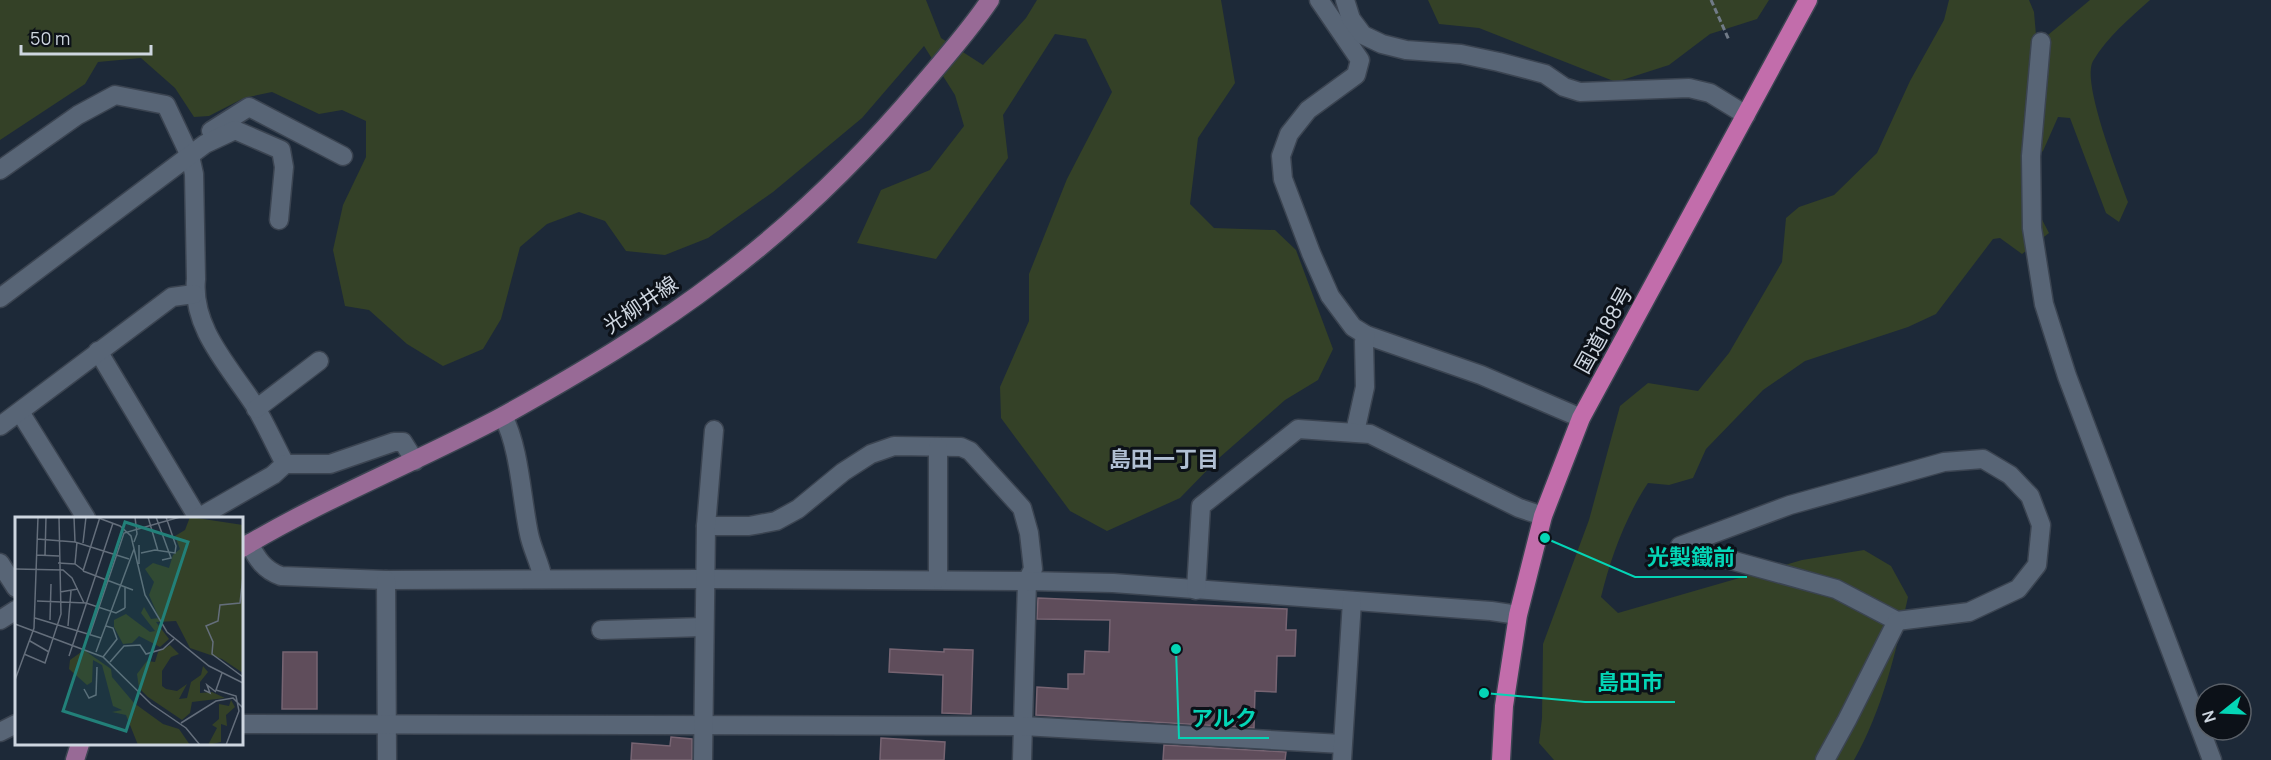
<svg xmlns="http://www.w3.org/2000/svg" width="2271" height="760" font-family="Manrope,'Noto Sans JP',sans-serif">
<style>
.green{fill:#344127}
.building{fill:#5f4d5b;stroke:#776472;stroke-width:1.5}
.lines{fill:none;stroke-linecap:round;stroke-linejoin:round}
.minor-casing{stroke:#3b4451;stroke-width:21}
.major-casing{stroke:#3b4451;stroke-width:21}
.highway-casing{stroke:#3b4451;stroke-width:21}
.path{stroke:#717b88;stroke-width:3;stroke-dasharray:6 3;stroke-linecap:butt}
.minor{stroke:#586576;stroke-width:18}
.major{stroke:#986a96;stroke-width:18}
.highway{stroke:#c26dab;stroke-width:18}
.labels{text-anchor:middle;stroke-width:6;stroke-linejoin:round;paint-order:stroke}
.street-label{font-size:21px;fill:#ced6e0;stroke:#0c1118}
.neighbourhood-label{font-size:22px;font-weight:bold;fill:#b0bfd3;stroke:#0c1118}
.inset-road{fill:none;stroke:#646e7b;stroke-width:1.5}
.view{fill:#228079;fill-opacity:0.15;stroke:#228079;stroke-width:3}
.inset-edge{fill:none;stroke:#ced6e0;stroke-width:3}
.leader{fill:none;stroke:#04d5b6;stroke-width:2}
.callout-dot{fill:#04d5b6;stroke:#0c1118;stroke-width:2}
.callout-label{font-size:22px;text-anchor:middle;font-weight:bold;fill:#04d5b6;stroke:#0c1118;stroke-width:6;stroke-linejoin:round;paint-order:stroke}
</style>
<rect width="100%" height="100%" fill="#1d2938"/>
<g class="green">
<path d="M0,0H926L941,38L983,65L1026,18L1037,0H1221L1235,83L1198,138L1190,204L1214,228L1275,230L1296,250L1333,349L1318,380L1285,400L1219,458L1180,498L1107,531L1070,511L1001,418L1000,387L1029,321V274L1067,179L1112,92L1086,39L1055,34L1003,115L1008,158L936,259L857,243L881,190L930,170L964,126L955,95L924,46L862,118L773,192L708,238L665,255L626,251L605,221L579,212L547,224L520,247L501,319L483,349L443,366L407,344L369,310L345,306L333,250L343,205L366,157V121L342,110L319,114L272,92L244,98L209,116L194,117L175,88L141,58L98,62L85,84L0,140Z"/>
<path d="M1428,0H1769L1757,19L1710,34L1669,65L1616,82L1479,28L1439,24Z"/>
<path d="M1949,0H2029L2034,12L2036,35L2027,191L2049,233L2022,254L2000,238L1993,239L1936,314L1908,327L1805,361L1763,390L1706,449L1693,478L1669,485L1648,483C1625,518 1611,557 1601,597L1618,613L1802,560L1864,550L1891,566L1908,597C1896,652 1882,711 1854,760H1554L1539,743L1542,718L1543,644L1589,520L1620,406L1648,383L1698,391L1729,353L1782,262L1786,218L1799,207L1834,195L1877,153L1910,81L1944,20Z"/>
<path d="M2090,0H2150C2130,18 2107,37 2093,61C2081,82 2119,176 2128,202L2119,222L2106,213L2070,118L2058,117L2043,151L2034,158L2048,35Z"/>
</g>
<g class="building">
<path d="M1038,598L1287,609L1286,630H1296L1295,656H1277L1276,692L1255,691L1254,728L1036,715L1037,687L1068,689V674H1084L1085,651L1109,652L1110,620L1037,619Z"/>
<path d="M890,649L944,652V649L973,650L971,714L942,713L943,675L889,672Z"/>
<path d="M283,652H317V709H282Z"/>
<path d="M671,737L692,739V760H631L632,743L670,746Z"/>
<path d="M881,738L945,742L944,760H880Z"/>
<path d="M1164,745L1286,752L1285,760H1163Z"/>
</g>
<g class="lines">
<g class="minor-casing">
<g id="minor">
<path d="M1319,0L1360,60L1356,75L1308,110L1289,134L1281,156L1283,179L1311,253L1330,296L1353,327L1366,335L1481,375L1581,418"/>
<path d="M1345,0L1351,19L1363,35L1382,44L1406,50L1461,54L1499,62L1545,74L1564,87L1580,92L1689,88L1710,93L1746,115"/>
<path d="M2041,42L2031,156L2032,228L2044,304L2067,376L2212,760"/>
<path d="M211,131L249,107L343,156"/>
<path d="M0,170L78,115L115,95L166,105L190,156L194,174L196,279C191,328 230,367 255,406C266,425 275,445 285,464"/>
<path d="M0,298L205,144L235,130L281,150L284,167L279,220"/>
<path d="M98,351L198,518"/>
<path d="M256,409L319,361"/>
<path d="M20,412L86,518"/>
<path d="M503,416C520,449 521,496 529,534C532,549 540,563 543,579"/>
<path d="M0,426L172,297L194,294"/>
<path d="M1355,432L1365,387L1364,342L1366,335"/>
<path d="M1983,459L2010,475L2030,496L2041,525L2037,565L2018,589L1969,612L1897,621L1836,589L1680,546L1790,505L1944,462Z"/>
<path d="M198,518L273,475L285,464H330L394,442H403L415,461"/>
<path d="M706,526H749L776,521L798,509L843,472L871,454L894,446L961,447L970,451L1022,508L1029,533L1033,569L1027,581L1022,760"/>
<path d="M249,543C257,559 264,570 281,576L386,580L705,579L1027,581L1113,583L1491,611L1518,615"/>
<path d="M0,563L16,588"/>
<path d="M938,579V447"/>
<path d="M386,580L387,760"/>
<path d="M1196,590L1201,506L1298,429L1370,434L1519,508L1543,516"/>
<path d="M0,620L16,610"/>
<path d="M601,630L704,627"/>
<path d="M242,724L1023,726L1342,744"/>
<path d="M0,732L16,724"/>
<path d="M703,760L706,526L714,430"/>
<path d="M1342,760L1352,601"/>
<path d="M1825,760L1847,720L1897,621"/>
</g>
</g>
<g class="major-casing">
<g id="major">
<path d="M242,548C325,498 417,462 503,416C578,374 653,330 722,277C795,222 863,155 922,85C946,57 970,30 990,0"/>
<path d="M75,760L80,744"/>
</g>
</g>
<g class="highway-casing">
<path id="highway" d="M1501,760L1504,706L1518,615L1543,516L1581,418L1808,0"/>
</g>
<path class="path" d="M1711,0L1729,40"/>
<use href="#minor" class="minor"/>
<use href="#major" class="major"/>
<use href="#highway" class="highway"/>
</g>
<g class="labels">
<g class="street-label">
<text transform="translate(641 305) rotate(-34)" y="7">光柳井線</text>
<text transform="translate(1604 330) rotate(-61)" y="7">国道188号</text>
</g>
<g class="neighbourhood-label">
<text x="1164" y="467">島田一丁目</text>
</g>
</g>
<g transform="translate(15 517)">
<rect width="228" height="228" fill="#1d2938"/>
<path d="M175,0L228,8V156L207,142L175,131L161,104L141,105L154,122L145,130L124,119L117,126L108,127L99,110V103L111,97L135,115L140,114L126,96L129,90L136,102L144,101L134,78L139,65L130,52L138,46L154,51L158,38L165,32L160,19L170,13ZM155,128L164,137L156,140L147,154V169L151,172L162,174L172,167L164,182L172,181L176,165L186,158L188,149L193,155L185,165V176L197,175L210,181L177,185L175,196L167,203L133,180L124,171L122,157L132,144L140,145L143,135ZM69,133L96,152L97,160L119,186L148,207L164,212L175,228H123L111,198L97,195L107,193L98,189L87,148L78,143L77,165L72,168L54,152L55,143ZM216,183L220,190L211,198L212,209L206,207V225L193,228L202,211L197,208L204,202V187L214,189Z" fill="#344127"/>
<path class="inset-road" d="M59,0L60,25M81,0L105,9L116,19L130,78L152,115L194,149L228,166M133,0L143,34M141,0L156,41L147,43M22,22L60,25L114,42M119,25L122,17L120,0M68,26L71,0M126,36L140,33L160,36L161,29L151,0M21,38L44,39M30,39L31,0M43,46L60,47L68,53M60,47L62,25M124,47V28M0,52L48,53L57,61L69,86M68,54L85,0M68,54L118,73M228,59L225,86L205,88L203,104L191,109L198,125L197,137L228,160M110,70V91M45,75L63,72M22,84L71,86L101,96L110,91M20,101L86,121M35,103L36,67M0,107L88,140L136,187L171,211L185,228M53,109L56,74M75,117L109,16L165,0M15,124L34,135M81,135L119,32M9,137L30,146L46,97L44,0M54,139L98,6M88,140L102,122L98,111L91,109M95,145L109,129L125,128L131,137L148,132L159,122M207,156L201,173L221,179L224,194L211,228M0,163L19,111L23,0M69,172L74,181L81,178L82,150M189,173L195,176L192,168L201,175M166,206L201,184L218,181L228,191"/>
<path class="view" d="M110,5L173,25L111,214L48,194Z"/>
<rect width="228" height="228" class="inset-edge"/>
</g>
<path class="leader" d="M1545 538L1635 577H1747M1484 693L1585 702H1675M1176 649L1179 738H1269"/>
<g class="callout-dot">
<circle cx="1545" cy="538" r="6"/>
<circle cx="1484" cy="693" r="6"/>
<circle cx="1176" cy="649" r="6"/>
</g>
<g class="callout-label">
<text x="1691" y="565">光製鐵前</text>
<text x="1630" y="690">島田市</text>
<text x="1224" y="726">アルク</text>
</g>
<g transform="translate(2223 712) rotate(252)"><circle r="28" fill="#0c1118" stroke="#5a6068" stroke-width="1.5"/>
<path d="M0-4.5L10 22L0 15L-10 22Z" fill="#04d5b6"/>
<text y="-9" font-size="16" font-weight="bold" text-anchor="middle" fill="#ced6e0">N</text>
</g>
<path d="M21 45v9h130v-9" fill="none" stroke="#ced6e0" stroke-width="3"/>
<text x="30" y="45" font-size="18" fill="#ced6e0" stroke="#0c1118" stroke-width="4.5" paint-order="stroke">50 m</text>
</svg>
